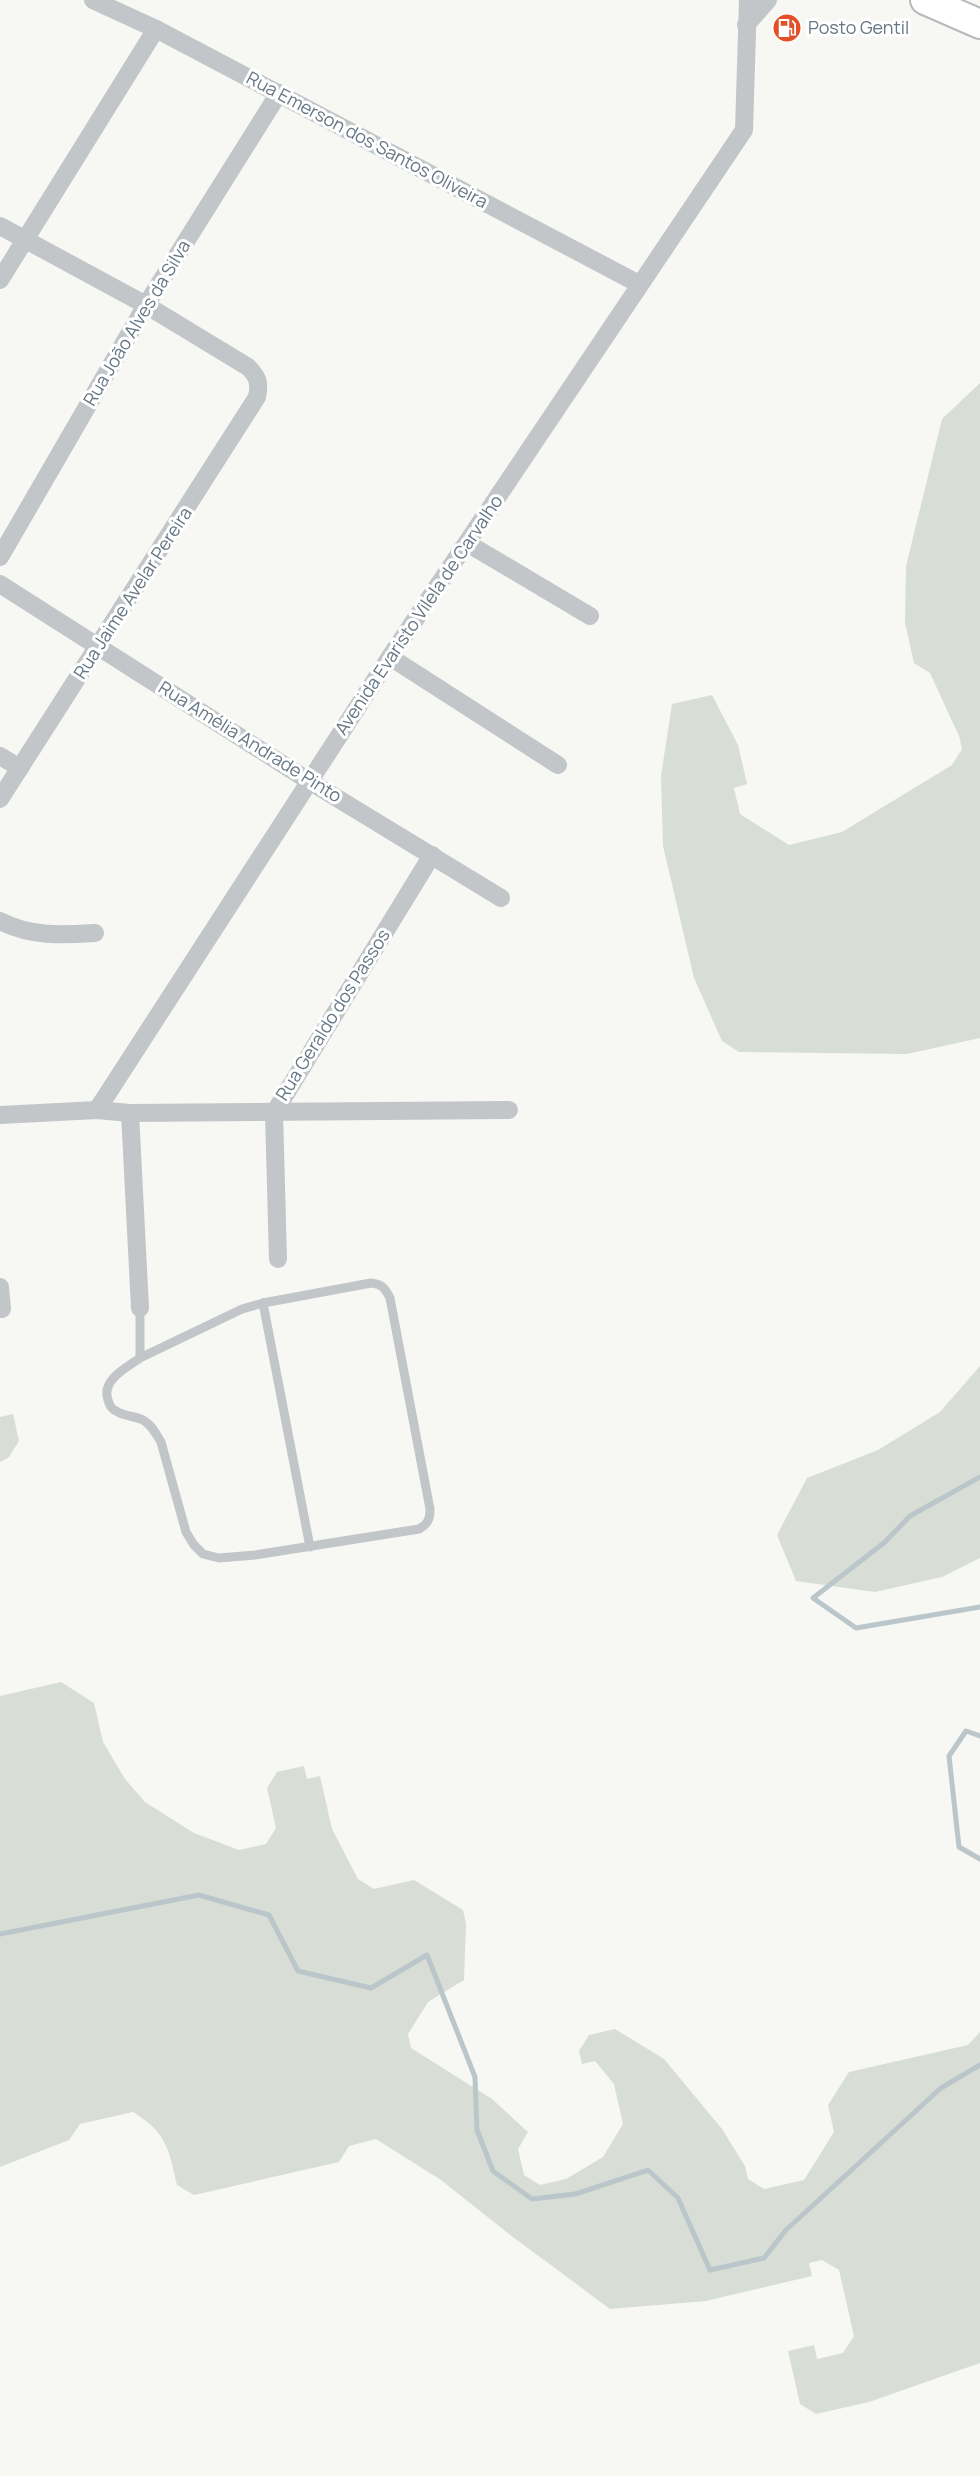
<svg xmlns="http://www.w3.org/2000/svg" width="980" height="2476" font-family="Manrope,sans-serif">
<style>
.green{fill:#d8ded5}
.lines{fill:none;stroke-linecap:round;stroke-linejoin:round}
.stream{stroke:#bac6ca;stroke-width:5}
.primary-casing{stroke:#b5babd;stroke-width:32}
.service{stroke:#c2c6c9;stroke-width:9}
.minor{stroke:#c2c6c9;stroke-width:18}
.primary{stroke:#fff;stroke-width:28}
.labels{text-anchor:middle;stroke-width:6;stroke-linejoin:round;paint-order:stroke}
.poi-label{font-size:18px;fill:#667785;stroke:#fff;text-anchor:start}
.street-label{font-size:18px;fill:#667785;stroke:#fff}
</style>
<rect width="100%" height="100%" fill="#f7f7f4"/>
<g class="green">
<path d="M980,383V1038L907,1054L739,1052L722,1041L694,978L663,846L661,776L672,704L712,695L738,745L747,784L734,788L740,814L789,845L842,832L952,765L962,749L959,736L930,673L914,663L905,623L906,566L942,419Z"/>
<path d="M980,1366V1558L942,1577L875,1592L796,1581L777,1535L807,1478L878,1450L940,1412Z"/>
<path d="M13,1414L19,1441L9,1457L0,1462V1417Z"/>
<path d="M61,1682L94,1703L103,1742L125,1779L145,1802L194,1833L239,1850L266,1844L276,1828L267,1788L277,1772L304,1766L307,1779L320,1776L332,1829L358,1879L374,1889L414,1880L463,1910L466,1924L464,1980L428,2002L408,2034L411,2048L492,2099L528,2132L518,2149L524,2175L540,2185L566,2179L603,2157L623,2124L614,2084L595,2061L582,2064L579,2051L589,2035L615,2029L664,2059L722,2129L745,2166L748,2179L764,2189L804,2180L834,2132L828,2105L849,2072L968,2045L980,2032V2363L869,2402L816,2414L800,2404L788,2351L814,2345L817,2359L843,2353L854,2336L839,2270L822,2260L809,2263L812,2276L706,2301L610,2309L509,2234L441,2180L376,2139L349,2146L339,2162L194,2195L177,2185C169,2149 166,2132 133,2112L80,2124L69,2140L0,2167V1696Z"/>
</g>
<g class="lines">
<g class="stream">
<path d="M980,1477L910,1516L885,1542L813,1598L856,1628L980,1607"/>
<path d="M980,1736L966,1731L949,1756L959,1847L980,1859"/>
<path d="M0,1934L199,1895L269,1915L298,1971L371,1988L427,1955L475,2077L477,2130L493,2171L532,2199L575,2194L648,2170L678,2198L710,2270L764,2258L786,2230L941,2088L980,2065"/>
</g>
<g class="primary-casing">
<path id="primary" d="M925,0L980,24"/>
</g>
<g class="service">
<path d="M263,1303L310,1547"/>
<path d="M140,1308V1358C126,1368 101,1380 108,1400C109,1404 111,1409 116,1411C123,1416 135,1416 143,1420C152,1425 156,1434 161,1442L186,1532L194,1545L203,1554L219,1558L255,1555L419,1529C428,1524 430,1519 430,1509L390,1298C385,1288 382,1284 371,1283L263,1303L242,1309L140,1358"/>
</g>
<g class="minor">
<path d="M93,0L156,29L639,284"/>
<path d="M746,25L768,0"/>
<path d="M0,226L146,305L248,367C258,377 260,383 257,397L0,799"/>
<path d="M0,280L156,29"/>
<path d="M467,543L590,616"/>
<path d="M0,557L146,305L279,93"/>
<path d="M0,584L309,781L501,898"/>
<path d="M390,657L558,765"/>
<path d="M0,756L20,768"/>
<path d="M0,921C31,937 62,935 95,933"/>
<path d="M97,1110L390,657L744,130L748,0"/>
<path d="M130,1113L140,1308"/>
<path d="M0,1115L97,1110L130,1113L509,1110"/>
<path d="M278,1259L274,1113L432,855"/>
<path d="M0,1287L2,1309"/>
</g>
<use href="#primary" class="primary"/>
</g>
<defs>
<g id="fuel-disc" transform="scale(1.5)"><circle r="9.5" fill="#e44f27" stroke="#fff"/><path d="M-5.5-6h7V0h2V4h1.3V-2.5L3-4.5l.8-.8L6-3V5H2.5V1h-1V6h-7ZM-4.2-4.7v3.2H.2V-4.7Z" fill="#fff"/></g>
</defs>
<g fill-rule="evenodd">
<use href="#fuel-disc" x="787" y="28"/>
</g>
<g class="labels">
<g class="poi-label">
<text x="808" y="34">Posto Gentil</text>
</g>
<g class="street-label">
<text transform="translate(367 140) rotate(28)" y="6">Rua Emerson dos Santos Oliveira</text>
<text transform="translate(137 323) rotate(-59)" y="6">Rua João Alves da Silva</text>
<text transform="translate(133 593) rotate(-57)" y="6">Rua Jaime Avelar Pereira</text>
<text transform="translate(419 615) rotate(-56)" y="6">Avenida Evaristo Vilela de Carvalho</text>
<text transform="translate(250 742) rotate(32)" y="6">Rua Amélia Andrade Pinto</text>
<text transform="translate(333 1015) rotate(-58)" y="6">Rua Geraldo dos Passos</text>
</g>
</g>
</svg>
